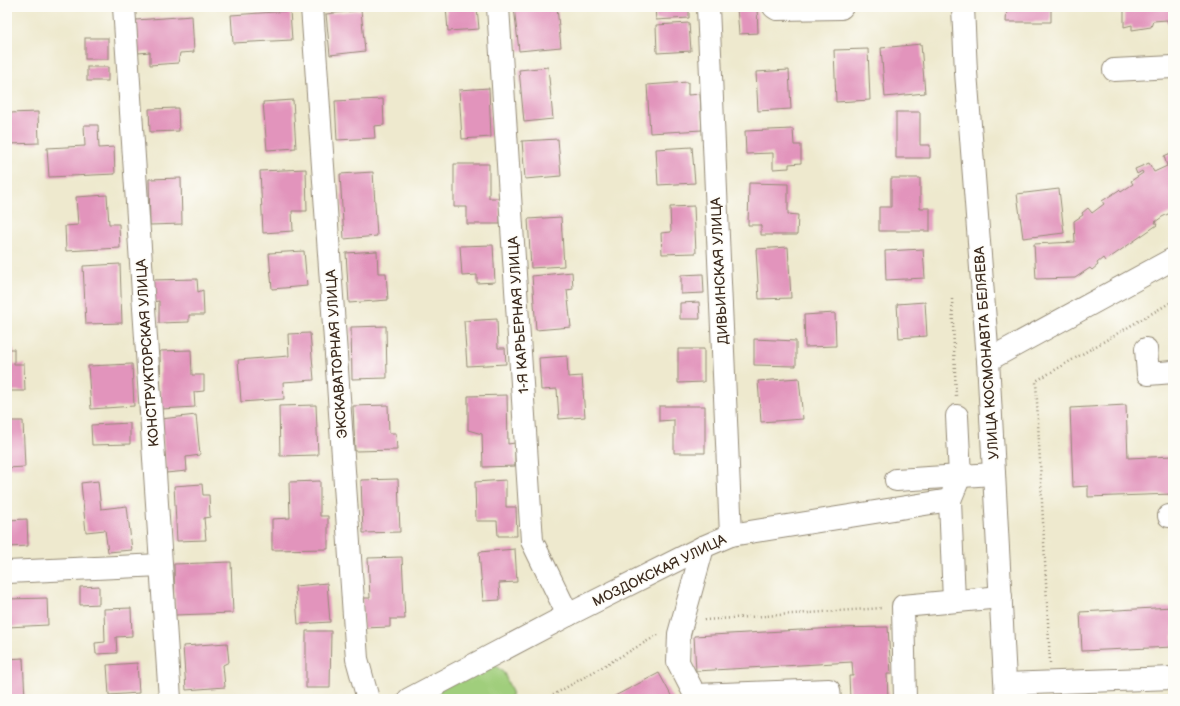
<svg xmlns="http://www.w3.org/2000/svg" width="1180" height="706" font-family="'Balsamiq Sans',sans-serif">
<style>
.park{fill:#a0ce7c;stroke:#6e7c4d}
.building{fill:#e294bc}
.lines{fill:none;stroke-linecap:round;stroke-linejoin:round}
.minor-casing{stroke:#948a76;stroke-width:24}
.path{stroke:#948a76;stroke-width:2.5;stroke-dasharray:1 3;stroke-linecap:butt}
.minor{stroke:#fff;stroke-width:22}
.labels{text-anchor:middle;stroke-width:3.5;stroke-linejoin:round;paint-order:stroke}
.street-label{font-size:14px;fill:#3b2a1e;stroke:#fdfcf7}
</style>
<rect width="100%" height="100%" fill="#fdfcf7"/>
<filter id="ink" filterUnits="userSpaceOnUse"><feTurbulence type="fractalNoise" baseFrequency=".025" numOctaves="2"/><feDisplacementMap in="SourceGraphic" scale="8" xChannelSelector="R" yChannelSelector="G"/><feConvolveMatrix kernelMatrix="1 2 1 2 8 2 1 2 1" color-interpolation-filters="sRGB"/></filter>
<filter id="wash" filterUnits="userSpaceOnUse"><feTurbulence type="fractalNoise" baseFrequency=".012" numOctaves="4" result="noise"/><feDisplacementMap in="SourceGraphic" scale="16" xChannelSelector="R" yChannelSelector="G"/><feGaussianBlur stdDeviation="0.9" result="paint"/><feColorMatrix in="noise" values="0 0 0 0 0 0 0 0 0 0 0 0 0 0 0 0 0 1.4 0 .05"/><feComposite in="paint" operator="in"/></filter>
<g filter="url(#wash)">
<rect width="100%" height="100%" fill="#eee9ce"/>
<path class="park" d="M487,665L496,666L504,673L512,692L510,699H415Z"/>
<g id="blocks">
<g class="building">
<path d="M446,7H477L479,29L448,31Z"/>
<path d="M514,7H557L561,47L519,51Z"/>
<path d="M655,7H689V18L656,20Z"/>
<path d="M737,7H757L758,33L739,34Z"/>
<path d="M1007,7H1051V22H1006Z"/>
<path d="M1124,7H1173V27L1170,28L1167,20L1153,21L1151,27L1132,30V25L1124,27Z"/>
<path d="M361,10L365,51L330,55L326,14Z"/>
<path d="M290,11L292,40L233,43L231,15Z"/>
<path d="M192,16L194,52L180,53L178,63L150,65V52L138,53L136,20Z"/>
<path d="M689,23L691,51L657,53L656,25Z"/>
<rect x="85" y="38" width="23" height="21"/>
<path d="M921,44L925,93L885,97L881,48Z"/>
<path d="M868,49L870,100L836,102L834,50Z"/>
<rect x="87" y="67" width="21" height="14"/>
<path d="M548,67L553,119L524,122L519,70Z"/>
<path d="M789,70L791,109L758,111L756,72Z"/>
<path d="M688,82V95L700,94L702,130L650,133L647,85Z"/>
<path d="M489,88L491,137L462,139L459,90Z"/>
<path d="M383,99L384,125L374,126L375,138L337,140L335,101Z"/>
<path d="M293,100L296,148L267,150L263,102Z"/>
<path d="M178,108L179,131L150,132L149,109Z"/>
<path d="M38,112L39,143L9,144L8,113Z"/>
<path d="M896,112H920V145H930V158H896Z"/>
<path d="M84,125H98L99,148L114,147L115,174L49,177L47,148L85,146Z"/>
<path d="M793,129L794,145H801V163L789,164V168L773,169V153L746,154L745,131Z"/>
<path d="M558,139L561,176L525,179L522,141Z"/>
<path d="M692,147L695,183L658,185L656,149Z"/>
<path d="M1173,152V218L1170,213L1162,217L1155,222L1157,225L1105,261L1103,258L1097,263L1098,265L1092,270L1090,268L1075,278L1036,279L1034,244L1075,242L1074,221L1083,215L1082,213L1088,208L1092,213L1104,204L1102,201L1119,190L1121,192L1133,184L1131,181L1143,173L1142,171L1137,174L1135,169L1149,163L1154,172L1167,166L1164,156Z"/>
<path d="M454,164H489V198H500V224H467V207H454Z"/>
<path d="M306,169L307,211H292L293,231L263,233L260,171Z"/>
<path d="M373,172L377,236L344,239L340,174Z"/>
<path d="M181,178L182,224L150,225L149,179Z"/>
<path d="M891,178H920V208H930V231H879V207H891Z"/>
<path d="M749,183L788,184V214L798,215L797,235H761V225H748Z"/>
<path d="M1059,189L1064,233L1023,238L1017,194Z"/>
<path d="M107,195L109,224H119L120,248L66,251L65,226L78,225L76,197Z"/>
<path d="M694,206L696,253L662,254L661,233L671,232L670,207Z"/>
<path d="M561,217L564,266L531,268L528,219Z"/>
<path d="M493,245L495,282L477,283V275L462,276L460,246Z"/>
<path d="M788,247L791,298L759,299L756,249Z"/>
<path d="M923,249L925,278L886,280L885,251Z"/>
<path d="M304,251L307,286L272,289L269,253Z"/>
<path d="M377,251L378,273H386L388,300L349,303L346,253Z"/>
<path d="M120,264L122,323L86,324L83,266Z"/>
<path d="M572,272L573,289L567,290L571,327L536,330L532,276Z"/>
<path d="M703,274L704,293L681,294V275Z"/>
<path d="M197,279L198,292L203,290L204,315H189V322L159,323V301L152,302L151,280Z"/>
<path d="M699,302L700,319H680V303Z"/>
<path d="M925,302L927,336L899,338L897,304Z"/>
<path d="M835,313L836,346L805,347L804,315Z"/>
<path d="M497,319L498,348H505L506,364L467,366L464,321Z"/>
<path d="M386,326L387,378L352,379L351,327Z"/>
<path d="M310,333L314,380L283,382L284,399L241,402L238,360L289,356L288,334Z"/>
<path d="M754,339L796,341V366L754,365Z"/>
<path d="M7,349H14V364H24L25,391H7Z"/>
<path d="M678,349H704V382L678,383Z"/>
<path d="M191,350L192,375H204V391L194,392L195,407L161,409L160,351Z"/>
<path d="M567,356L568,377L582,376L585,417L559,419L557,389L541,390L539,358Z"/>
<path d="M132,364L134,406L91,409L88,366Z"/>
<path d="M799,378L803,419L761,422L758,381Z"/>
<path d="M507,395L508,444L515,443V466L483,467L482,434L468,430V396Z"/>
<path d="M316,405L318,455L280,456L279,406Z"/>
<path d="M388,405L389,433H396L397,450L355,451L353,406Z"/>
<path d="M1126,405L1128,458L1173,456V494L1088,497V486L1073,487L1070,408Z"/>
<path d="M659,406H705V453H674V420L659,421Z"/>
<path d="M196,415L200,455L186,457L187,471L166,473L161,419Z"/>
<path d="M7,421H23L25,467L7,468Z"/>
<path d="M130,423V444L92,445L91,425Z"/>
<path d="M398,479L400,532L363,533L361,480Z"/>
<path d="M506,480V507H516L517,536H498L497,521H476L475,482Z"/>
<path d="M98,481L101,509L127,506L132,550L108,552L105,530L86,532L81,483Z"/>
<path d="M320,481V516H328V549L272,550V519L290,518L289,482Z"/>
<path d="M202,484L203,495H209L210,517L204,518L206,540L177,541L174,486Z"/>
<path d="M27,519L28,546L7,547V520Z"/>
<path d="M515,549L517,582L499,583L500,600L483,601L479,552Z"/>
<path d="M402,557L405,619H390V627L363,628L362,598H370L368,558Z"/>
<path d="M231,562L233,613L175,615L174,564Z"/>
<path d="M327,583L330,622L298,624L295,586Z"/>
<path d="M99,586V604L80,605V587Z"/>
<path d="M47,598L48,625L7,627V599Z"/>
<path d="M1173,607V647L1082,651L1080,612Z"/>
<path d="M131,608L132,636L116,637L117,653L96,654L95,643L105,642L104,609Z"/>
<path d="M888,627L891,674H887L888,699H850L849,676H853L852,662L696,671L694,636L836,628Z"/>
<path d="M306,631H331L330,688H306Z"/>
<path d="M227,643L229,662L223,665L225,687L186,690L183,646Z"/>
<path d="M23,658L25,699H7V659Z"/>
<path d="M137,663L139,693L109,695L107,665Z"/>
<path d="M659,673L673,699H609Z"/>
</g>
</g>
</g>
<g filter="url(#ink)">
<use href="#blocks" fill-opacity="0" stroke="#948a76" stroke-width="1"/>
<g class="lines">
<g class="minor-casing">
<g id="minor">
<path d="M124,7L170,699"/>
<path d="M312,7L357,659L368,699"/>
<path d="M498,7L532,541L568,615"/>
<path d="M708,7L731,535"/>
<path d="M774,7L777,9L841,8L842,7"/>
<path d="M963,7L966,72L988,360L1006,699"/>
<path d="M1114,70L1173,67"/>
<path d="M1146,349L1148,374L1173,372"/>
<path d="M988,360L1173,259"/>
<path d="M896,480L994,474"/>
<path d="M950,500L954,601"/>
<path d="M1169,516H1173"/>
<path d="M7,572L161,565"/>
<path d="M1006,684L1173,678"/>
<path d="M695,695L678,662L679,634L703,547"/>
<path d="M409,699L568,615L703,547L731,535L950,500L960,476L957,416"/>
<path d="M696,699L695,695L829,690L830,699"/>
<path d="M905,699L903,606L1001,597"/>
</g>
</g>
<g class="path">
<path d="M952,299L956,396"/>
<path d="M704,620L882,608"/>
<path d="M1050,663L1036,381L1173,301"/>
<path d="M546,699L658,635"/>
</g>
<use href="#minor" class="minor"/>
</g>
</g>
<g class="labels">
<g class="street-label">
<text transform="translate(719 271) rotate(-93)" y="5">ДИВЬИНСКАЯ УЛИЦА</text>
<text transform="translate(518 315) rotate(-94)" y="5">1-Я КАРЬЕРНАЯ УЛИЦА</text>
<text transform="translate(147 353) rotate(-94)" y="5">КОНСТРУКТОРСКАЯ УЛИЦА</text>
<text transform="translate(986 353) rotate(-94)" y="5">УЛИЦА КОСМОНАВТА БЕЛЯЕВА</text>
<text transform="translate(336 354) rotate(-94)" y="5">ЭКСКАВАТОРНАЯ УЛИЦА</text>
<text transform="translate(659 570) rotate(-26)" y="5">МОЗДОКСКАЯ УЛИЦА</text>
</g>
</g>
<rect width="1180" height="706" fill="none" stroke="#fdfcf7" stroke-width="24"/>
</svg>
